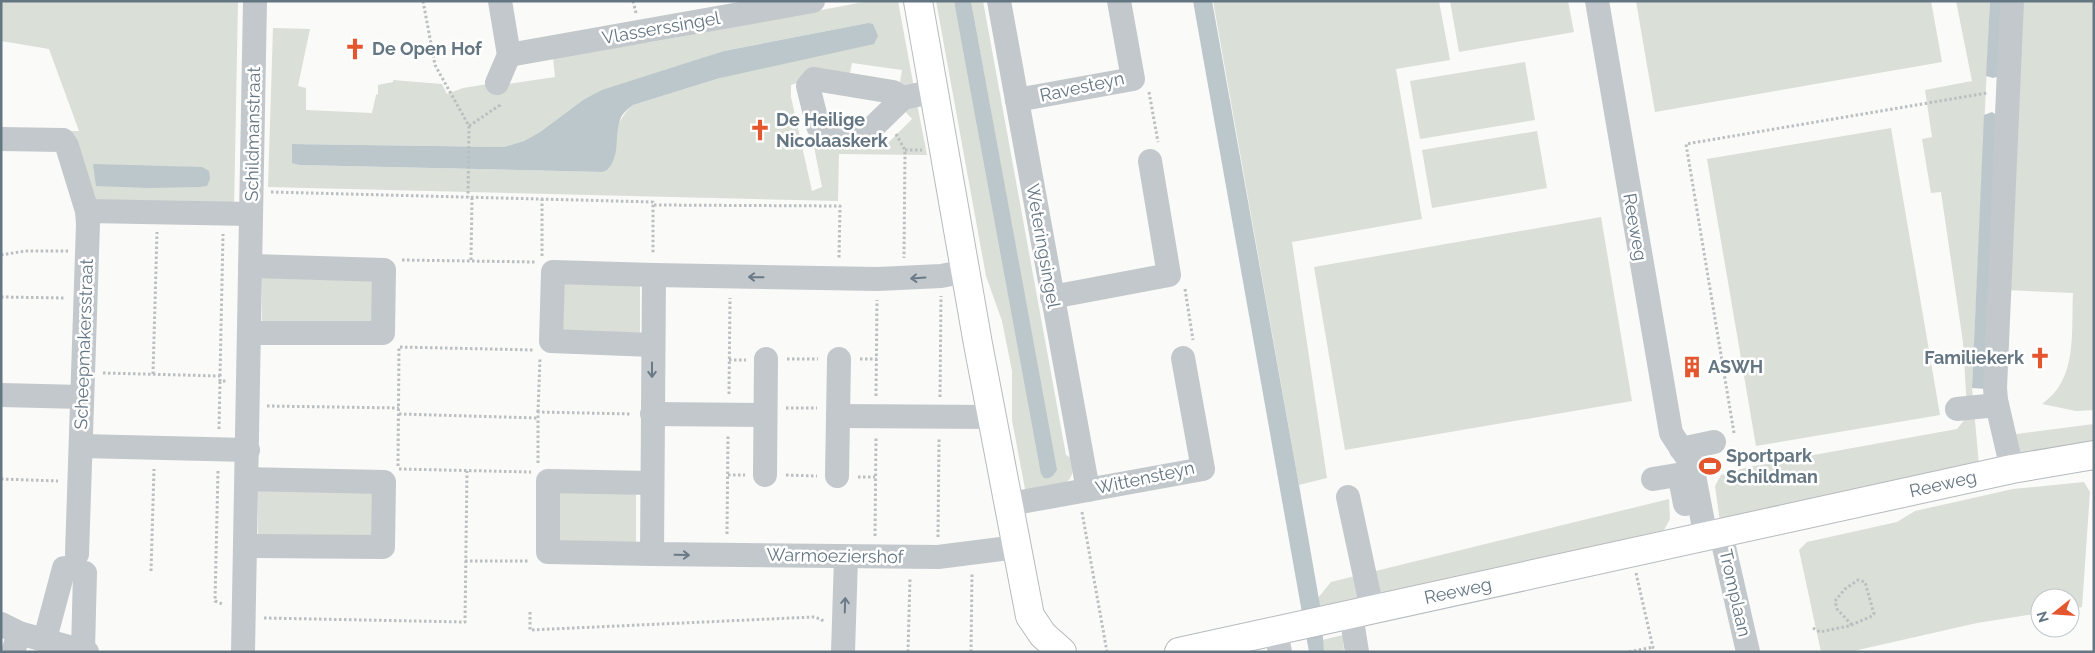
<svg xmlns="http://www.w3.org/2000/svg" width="2095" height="653" font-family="Raleway,sans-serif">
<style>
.green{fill:#dadfd7;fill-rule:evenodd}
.water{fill:#bbc7cb}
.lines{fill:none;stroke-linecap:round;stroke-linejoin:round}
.major-casing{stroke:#b5babe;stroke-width:30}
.path{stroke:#bbbfc2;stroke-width:3;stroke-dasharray:2.5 2.5;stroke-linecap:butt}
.minor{stroke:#c3c8cc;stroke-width:24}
.major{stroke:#fff;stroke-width:28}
.oneway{stroke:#6a7a87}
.labels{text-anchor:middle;stroke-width:5;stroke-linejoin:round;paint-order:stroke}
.street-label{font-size:18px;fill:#657683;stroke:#fff}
.poi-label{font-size:18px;font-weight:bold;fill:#657683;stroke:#fff;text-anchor:start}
</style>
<rect width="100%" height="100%" fill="#fafaf8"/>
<g class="green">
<path d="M1,1H238L234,209L90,207L65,131H79L49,49L1,41Z"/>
<path d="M869,1H898L914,88H899L902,70L852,63L849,78L800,82L791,85V97L812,191L822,187L810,127L875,134L885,146L912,119L903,109L917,104L927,155L839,154L838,201L268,187L273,28L310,29L298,86L306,88V110L372,113L376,95L378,94V85L393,82V80L442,84L447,94L463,88L494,83L495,86L555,77L553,57L652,42ZM868,23L720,78L633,105C614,121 610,149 602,172L299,165L292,162L293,144L504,147L524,141L540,132L583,100L724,51Z"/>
<path d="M936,1H954L1056,470L971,1H983L1066,455L1073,459C1075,480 1067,485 1049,489C1040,491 1034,492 1025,489L1012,420V371L1002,321L986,276Z"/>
<path d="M1213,1H1439L1450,60L1396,69L1422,219L1292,242L1327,478L1299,485Z"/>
<path d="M1450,1H1568L1574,32L1459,52Z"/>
<path d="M1636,1H1931L1942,62L1655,112Z"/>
<path d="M1956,1H1990L1972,388L1979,465L1720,522L1715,486L1721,475L1748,467L1957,429L1966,418L1967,409L1963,342L1941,192L1931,193L1922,139L1932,137L1925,90L1972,81Z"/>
<path d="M2018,1H2094V410L2076,411L2042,404C2078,379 2071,333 2073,293L2004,290Z"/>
<path d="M1525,62L1535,120L1420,139L1410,81Z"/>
<path d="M1891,128L1940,415L1756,446L1707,159Z"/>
<path d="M1537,131L1547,188L1432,208L1422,150Z"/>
<path d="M1601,217L1632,401L1345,450L1314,267Z"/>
<path d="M262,276L376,278L377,325L262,324Z"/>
<path d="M640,282V337L555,336V283Z"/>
<path d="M2094,424V444L2015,457L2008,435Z"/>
<path d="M2084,482L2090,492L2082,607L2070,609V598H2040V613L1977,623L1849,652H1821L1799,550L1807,542L1897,522L1915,511L2013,489Z"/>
<path d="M258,486L374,489L373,538L258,536Z"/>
<path d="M553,489L636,490V545L552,544Z"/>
<path d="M1669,499L1670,519L1664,530L1321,611L1318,598L1331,582Z"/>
<path d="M1343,635L1344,652H1324L1322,640Z"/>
</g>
<g class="water">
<path d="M954,1H971L1057,470C1053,476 1051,479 1044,478L1041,474Z"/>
<path d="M1193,1H1212L1299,485L1321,611L1324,652H1309Z"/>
<path d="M1990,1H2003L2000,76L1993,78L1986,76Z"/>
<path d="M868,23L873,24L878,36L874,44L720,78L633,105C628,109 622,113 620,120C614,136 621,156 607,170L602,172L299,165L292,163V144L504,147L524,141L540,132L583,100L602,90L724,51Z"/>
<path d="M1992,112L1998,116L1987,389L1972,388L1984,115Z"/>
<path d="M93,164L202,167L209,171L210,179L207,186L199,187L149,188L96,186Z"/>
</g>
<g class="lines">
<g class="major-casing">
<g id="major">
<path d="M918,1L978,344L1030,616L1043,635L1062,652"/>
<path d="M1179,652L2012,469L2094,455"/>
</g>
</g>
<g class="path">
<path d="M423,1L435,65L469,126L468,197"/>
<path d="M633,1L636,13"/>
<path d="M1149,92L1158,142"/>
<path d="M469,126L500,105V103"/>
<path d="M896,134L905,150L904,258"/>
<path d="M905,150H922"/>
<path d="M271,192L653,202V254"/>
<path d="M654,205L840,206L839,259"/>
<path d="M1,255L25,251H68"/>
<path d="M542,256V199"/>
<path d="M402,260L535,262"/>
<path d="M471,260L472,197"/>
<path d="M1185,289L1193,340"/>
<path d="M1,297L66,298"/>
<path d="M787,359H818"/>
<path d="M860,359H877"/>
<path d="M729,360H746"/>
<path d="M103,373L220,376V381H228"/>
<path d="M153,374L157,232"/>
<path d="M220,376L223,234"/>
<path d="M729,394L730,298"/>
<path d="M876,396L877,300"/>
<path d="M940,397L941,296"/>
<path d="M267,406L399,408"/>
<path d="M786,408H817"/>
<path d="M538,412L540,358"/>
<path d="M399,414L538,418"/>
<path d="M219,429L220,381"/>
<path d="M1734,433L1686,144L1987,93"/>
<path d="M538,463V412L632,414"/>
<path d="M398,466L399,347L533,350"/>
<path d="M399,469L531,472"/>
<path d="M218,471L215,601L222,604"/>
<path d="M728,475H745"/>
<path d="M786,475L817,476"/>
<path d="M858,477H875"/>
<path d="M1,479L58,481"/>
<path d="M1082,512L1107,652"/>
<path d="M727,534L728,435"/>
<path d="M875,536L876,437"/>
<path d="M938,537L939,438"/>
<path d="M465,561H530"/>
<path d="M151,571L154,469"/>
<path d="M1636,573L1654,652"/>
<path d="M530,612V630L813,617L821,619L824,622"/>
<path d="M264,618L465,622L467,471"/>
<path d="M1813,628L1820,632L1849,626L1872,616L1874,614L1865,582L1858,580L1845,589L1835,601L1837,609L1852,625"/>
<path d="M908,652L910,578"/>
<path d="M971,652L972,572"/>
<path d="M1629,652L1653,647"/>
</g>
<g class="minor">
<path d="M999,1L1088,490"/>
<path d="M1597,1L1671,433L1692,465L1706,538"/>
<path d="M2012,1L1995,388L1996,400L2012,469"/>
<path d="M509,55L813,1"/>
<path d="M497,83L509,55L500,1"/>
<path d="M903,98L893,92L814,79L808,86L818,126L868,132L903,98L934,91"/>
<path d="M1017,100L1133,79L1119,1"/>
<path d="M1,139L63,140L67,146L87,211L88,224L77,554"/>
<path d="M87,211L251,214"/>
<path d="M967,271L941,276L878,279L654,275L652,554L938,557L1017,547"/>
<path d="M1052,297L1169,275L1150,161"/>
<path d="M250,333H383L384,270L250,266"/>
<path d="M652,345L551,341L553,272L654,275"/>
<path d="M1,395L82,397"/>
<path d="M1957,409L1997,405"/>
<path d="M652,414L765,415"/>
<path d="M838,416L992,417"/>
<path d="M81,446L248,450"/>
<path d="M1681,449L1714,442"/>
<path d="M765,475L766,359"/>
<path d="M837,476L839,359"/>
<path d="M1653,479L1677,475L1680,478L1685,504"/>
<path d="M651,483L548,481V552L652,554"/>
<path d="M1348,497L1372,609"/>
<path d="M1010,504L1203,469L1183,358"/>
<path d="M1721,534L1748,652"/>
<path d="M246,546L383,547L384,482L248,479"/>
<path d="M1351,614L1357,652"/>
<path d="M1,624L19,633L87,652"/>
<path d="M1276,632L1280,652"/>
<path d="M45,639L64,568"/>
<path d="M83,650L85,573"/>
<path d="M13,652L19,633"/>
<path d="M243,652L255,1"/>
<path d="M843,652L846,558"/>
</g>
<use href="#major" class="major"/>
</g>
<defs><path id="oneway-shaft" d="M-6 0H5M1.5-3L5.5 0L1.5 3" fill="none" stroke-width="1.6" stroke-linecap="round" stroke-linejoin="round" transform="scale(1.25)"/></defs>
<g class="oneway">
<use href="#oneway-shaft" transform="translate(756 277) rotate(-179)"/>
<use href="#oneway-shaft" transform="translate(918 278) rotate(176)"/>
<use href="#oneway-shaft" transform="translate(652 370) rotate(90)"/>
<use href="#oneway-shaft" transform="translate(682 555) rotate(1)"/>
<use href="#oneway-shaft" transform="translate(845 605) rotate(-88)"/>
</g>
<defs>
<g id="church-bare" transform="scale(1.725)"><path d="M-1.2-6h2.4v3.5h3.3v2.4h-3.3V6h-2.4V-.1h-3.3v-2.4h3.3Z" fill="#e4572e" stroke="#fff" stroke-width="2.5" paint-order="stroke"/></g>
<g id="building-bare" transform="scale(1.725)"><path d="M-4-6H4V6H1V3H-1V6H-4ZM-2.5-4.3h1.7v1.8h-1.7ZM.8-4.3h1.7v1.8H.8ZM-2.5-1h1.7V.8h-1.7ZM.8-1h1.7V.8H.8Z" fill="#e4572e" stroke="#fff" stroke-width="2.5" paint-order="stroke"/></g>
<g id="stadium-bare" transform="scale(1.725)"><path d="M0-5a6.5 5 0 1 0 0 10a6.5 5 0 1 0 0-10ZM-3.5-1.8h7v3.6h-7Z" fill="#e4572e" stroke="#fff" stroke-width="2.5" paint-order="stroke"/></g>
</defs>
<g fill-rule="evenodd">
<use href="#church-bare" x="355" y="49"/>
<use href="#church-bare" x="760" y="130"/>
<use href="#church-bare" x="2040" y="358"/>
<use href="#building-bare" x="1692" y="367"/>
<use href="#stadium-bare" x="1710" y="466"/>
</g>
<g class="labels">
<g class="street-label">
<text transform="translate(661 28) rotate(-10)" y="6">Vlasserssingel</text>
<text transform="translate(1082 87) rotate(-12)" y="6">Ravesteyn</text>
<text transform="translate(253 134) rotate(-89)" y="6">Schildmanstraat</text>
<text transform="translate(1635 227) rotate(80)" y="6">Reeweg</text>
<text transform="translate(1043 246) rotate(80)" y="6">Weteringsingel</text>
<text transform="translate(84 344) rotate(-88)" y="6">Scheepmakersstraat</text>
<text transform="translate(1145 478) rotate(-12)" y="6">Wittensteyn</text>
<text transform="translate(1943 484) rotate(-13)" y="6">Reeweg</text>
<text transform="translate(835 556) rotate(1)" y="6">Warmoeziershof</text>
<text transform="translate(1458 591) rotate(-12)" y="6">Reeweg</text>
<text transform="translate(1735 593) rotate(77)" y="6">Tromplaan</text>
</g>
<g class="poi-label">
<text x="372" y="55">De Open Hof</text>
<text x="776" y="126">De Heilige<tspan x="776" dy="21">Nicolaaskerk</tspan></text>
<text x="2024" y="364" text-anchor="end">Familiekerk</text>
<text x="1708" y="373">ASWH</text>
<text x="1726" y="462">Sportpark<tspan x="1726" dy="21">Schildman</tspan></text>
</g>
</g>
<rect width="2095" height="653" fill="none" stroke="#657683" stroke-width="5"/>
<g transform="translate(2055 613) rotate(253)"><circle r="24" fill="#ffffff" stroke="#c1c8cd"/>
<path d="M0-4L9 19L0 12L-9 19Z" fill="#e4572e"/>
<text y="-8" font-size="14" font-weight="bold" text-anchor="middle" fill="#657683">N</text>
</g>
</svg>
